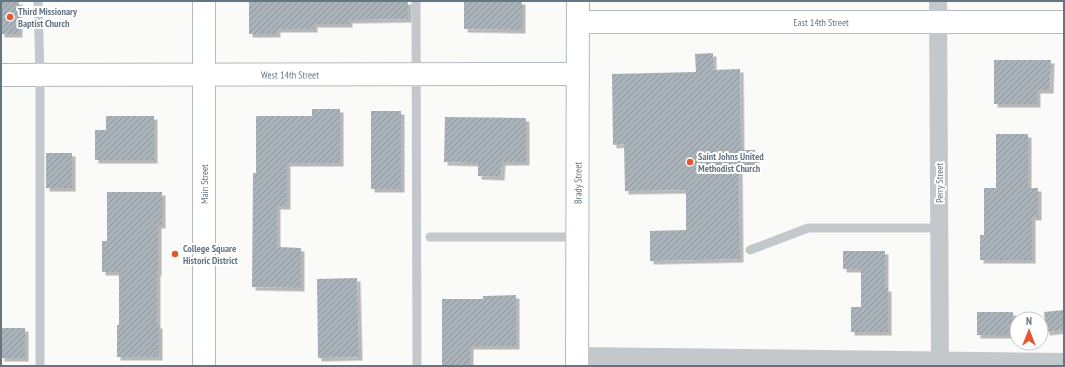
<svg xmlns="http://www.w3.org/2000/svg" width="1065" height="367" font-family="'PT Sans Narrow',sans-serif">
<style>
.building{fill:url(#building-hatch);filter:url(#shadow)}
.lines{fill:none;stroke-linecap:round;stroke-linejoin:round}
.secondary-casing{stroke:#b3babf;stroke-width:24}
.highway-casing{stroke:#b4b9bd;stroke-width:24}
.lane{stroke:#c3c8cc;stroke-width:9}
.street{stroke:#c3c8cc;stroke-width:18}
.secondary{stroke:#fff;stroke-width:22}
.highway{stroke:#fff;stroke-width:22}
.poi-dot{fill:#e4572e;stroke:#fff;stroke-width:1.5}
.labels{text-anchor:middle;stroke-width:4;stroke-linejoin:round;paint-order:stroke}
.poi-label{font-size:10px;font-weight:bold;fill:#657683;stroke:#fff;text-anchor:start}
.street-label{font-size:10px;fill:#657683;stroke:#fff}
</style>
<defs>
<pattern id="building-hatch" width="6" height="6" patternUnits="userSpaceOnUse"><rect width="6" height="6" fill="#aab3b9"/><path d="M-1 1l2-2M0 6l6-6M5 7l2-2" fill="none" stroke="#8e969c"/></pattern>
<filter id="shadow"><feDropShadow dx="3.5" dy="3.5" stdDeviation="0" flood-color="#0004"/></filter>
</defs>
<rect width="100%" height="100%" fill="#fafaf8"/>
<g class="building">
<rect x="1" y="1" width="18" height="33"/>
<path d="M249,1H408V19L349,20V24H314V29H277V34H249Z"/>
<path d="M464,1H522V30L464,29Z"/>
<path d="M713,53V70L740,69L741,150H755L756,167L739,166L740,259L650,261V231L686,230V190L625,191L624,144L613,145L612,74L696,72L695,54Z"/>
<path d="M994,60H1051L1050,90H1037V104H994Z"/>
<path d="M312,109H340V163H287V206H277V247L301,248V288L252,287L253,173H256V116H312Z"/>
<rect x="371" y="111" width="30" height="78"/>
<path d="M106,116H154V160H95V130H106Z"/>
<path d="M445,117L526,118V162H502L501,177L478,176V163L444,162Z"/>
<path d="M996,134H1028V188H1038V217H1032V260H980V235H984V188H996Z"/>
<rect x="46" y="153" width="26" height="35"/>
<path d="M107,192H162V225H158V272H157V325H159V357H117V325H119V272H102V241H107Z"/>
<path d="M843,251H885V288H888V332H851V307H861V269H843Z"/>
<path d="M357,278L359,357L318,358L317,279Z"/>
<path d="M516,295V346H470V365H442V299H483V296Z"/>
<path d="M1064,310V330L1046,332L1044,312Z"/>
<rect x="977" y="312" width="36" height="23"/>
<rect x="1" y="328" width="24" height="30"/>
</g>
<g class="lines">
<g class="secondary-casing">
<g id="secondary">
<path id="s1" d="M578,22H1064"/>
<path id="s2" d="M1,75L578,74"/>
<path d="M204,366V1"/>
</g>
</g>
<g class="highway-casing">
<g id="highway">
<path id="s3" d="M577,366L578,1"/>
</g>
</g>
<g class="lane">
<path d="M38,1L40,75V366"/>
<path d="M416,1L417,366"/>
<path d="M430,237H577"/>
<path d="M750,250L808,228H939"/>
</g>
<g class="street">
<path d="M938,1L940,366"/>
<path d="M577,356L1064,362"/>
</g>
<use href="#secondary" class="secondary"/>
<use href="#highway" class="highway"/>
</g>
<g class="poi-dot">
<circle cx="10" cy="17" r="4"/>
<circle cx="690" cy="162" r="4"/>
<circle cx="175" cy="254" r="4"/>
</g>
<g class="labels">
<g class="poi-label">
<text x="18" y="15">Third Missionary<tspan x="18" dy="12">Baptist Church</tspan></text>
<text x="698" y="160">Saint Johns United<tspan x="698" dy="12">Methodist Church</tspan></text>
<text x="183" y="252">College Square<tspan x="183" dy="12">Historic District</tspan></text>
</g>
<g class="street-label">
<text dy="4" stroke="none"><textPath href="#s1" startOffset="243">East 14th Street</textPath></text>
<text dy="4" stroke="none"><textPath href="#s2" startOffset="289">West 14th Street</textPath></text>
<text dy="4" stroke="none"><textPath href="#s3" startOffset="183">Brady Street</textPath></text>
<text transform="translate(939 183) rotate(-90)" y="4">Perry Street</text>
<text transform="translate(204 184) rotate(-90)" y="4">Main Street</text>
</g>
</g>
<rect width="1065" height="367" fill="none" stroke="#657683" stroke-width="4"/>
<g transform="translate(1029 331)"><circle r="19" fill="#ffffff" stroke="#c1c8cd"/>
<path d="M0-3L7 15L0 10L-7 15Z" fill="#e4572e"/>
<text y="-6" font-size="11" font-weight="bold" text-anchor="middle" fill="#657683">N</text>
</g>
</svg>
